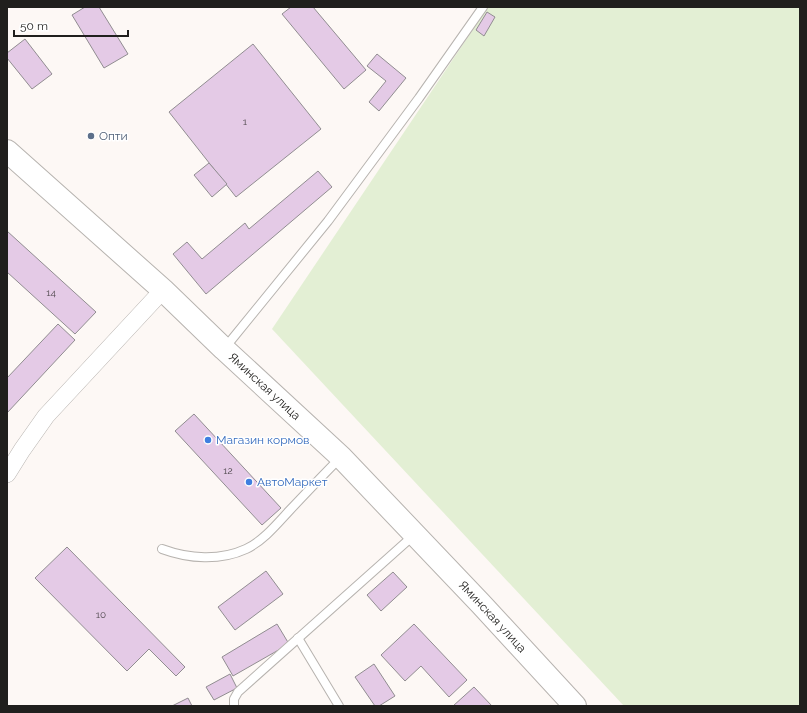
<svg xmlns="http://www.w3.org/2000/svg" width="807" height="713" font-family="Raleway,sans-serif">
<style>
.green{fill:#e3efd4}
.building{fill:#e4cae6;stroke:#918d91}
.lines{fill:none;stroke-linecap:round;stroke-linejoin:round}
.service-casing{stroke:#b7b3af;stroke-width:10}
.minor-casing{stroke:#b7b3af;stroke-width:18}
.primary-casing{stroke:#b7b3af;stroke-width:24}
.service{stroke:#fff;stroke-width:8}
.minor{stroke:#fff;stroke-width:17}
.primary{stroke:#fff;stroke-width:22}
.service-dot{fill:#5c6f8a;stroke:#fff;stroke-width:1.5}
.shop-dot{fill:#3f7fe0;stroke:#fff;stroke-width:1.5}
.labels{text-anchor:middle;stroke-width:3;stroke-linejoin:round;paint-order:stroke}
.number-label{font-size:10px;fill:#514a4f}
.service-label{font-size:12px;fill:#4e5e75;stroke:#fff;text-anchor:start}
.street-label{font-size:12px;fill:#201f1d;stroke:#fff}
.shop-label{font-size:12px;fill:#366cbe;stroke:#fff;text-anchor:start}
</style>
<rect width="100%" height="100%" fill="#fdf8f5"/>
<path class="green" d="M488,7H800V706H624L272,329Z"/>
<g class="building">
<path d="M85,7H99L128,54L104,68L72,15Z"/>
<path d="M291,7H313L366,70L344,89L282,14Z"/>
<path d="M487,12L495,17L484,36L476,30Z"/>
<path d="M25,39L52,74L32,89L7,58V53Z"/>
<path d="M253,44L321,129L236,197L169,112Z"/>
<path d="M377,54L406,78L379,111L369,102L386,81L367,66Z"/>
<path d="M209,163L227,184L212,197L194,175Z"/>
<path d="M318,171L332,187L206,294L173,254L187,242L202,259L245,223L249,229Z"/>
<path d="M7,231L96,312L75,334L7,272Z"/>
<path d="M58,324L75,340L7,413V378Z"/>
<path d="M194,414L281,508L262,525L175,431Z"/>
<path d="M67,547L185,667L176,676L149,649L127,671L35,578Z"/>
<path d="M266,571L283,594L235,630L218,607Z"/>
<path d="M393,572L407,587L381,611L367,595Z"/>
<path d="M277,624L289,644L233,676L222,657Z"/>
<path d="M414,624L467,680L449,697L421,666L405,681L381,655Z"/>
<path d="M374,664L395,696L379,706H375L355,677Z"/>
<path d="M230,674L237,688L214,700L206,687Z"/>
<path d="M474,687L492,706H453Z"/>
<path d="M188,698L192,706H172Z"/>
</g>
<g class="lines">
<g class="service-casing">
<g id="service">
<path d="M224,349L328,221L419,98L483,7"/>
<path d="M162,549C189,559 220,561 246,549C263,541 277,524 289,511C306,493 323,475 340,458"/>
<path d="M298,638L339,706"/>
<path d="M234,706V699L238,692L414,535"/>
</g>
</g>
<g class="minor-casing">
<path id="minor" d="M7,474L22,450L46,416L163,290"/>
</g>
<g class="primary-casing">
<g id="primary">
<path id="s1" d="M7,151L163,290L224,349L341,457L481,604L575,706"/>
</g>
</g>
<use href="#service" class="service"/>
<use href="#minor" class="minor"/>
<use href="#primary" class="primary"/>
</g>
<circle class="service-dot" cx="91" cy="136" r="4"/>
<g class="shop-dot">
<circle cx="208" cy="440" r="4"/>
<circle cx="249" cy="482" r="4"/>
</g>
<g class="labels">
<g class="number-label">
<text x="245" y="125">1</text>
<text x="51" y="296">14</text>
<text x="228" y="474">12</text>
<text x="101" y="618">10</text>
</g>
<g class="service-label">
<text x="99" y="140">Опти</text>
</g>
<g class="street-label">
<text dy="4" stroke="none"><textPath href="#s1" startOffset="349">Яминская улица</textPath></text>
<text dy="4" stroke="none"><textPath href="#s1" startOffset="673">Яминская улица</textPath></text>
</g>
<g class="shop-label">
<text x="216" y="444">Магазин кормов</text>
<text x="257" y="486">АвтоМаркет</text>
</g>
</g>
<rect width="807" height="713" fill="none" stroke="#201f1d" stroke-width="16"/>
<path d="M14 30v6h114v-6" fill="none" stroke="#201f1d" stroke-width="2"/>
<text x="20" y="30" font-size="12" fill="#201f1d" stroke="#ffffff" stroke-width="3" paint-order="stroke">50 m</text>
</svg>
